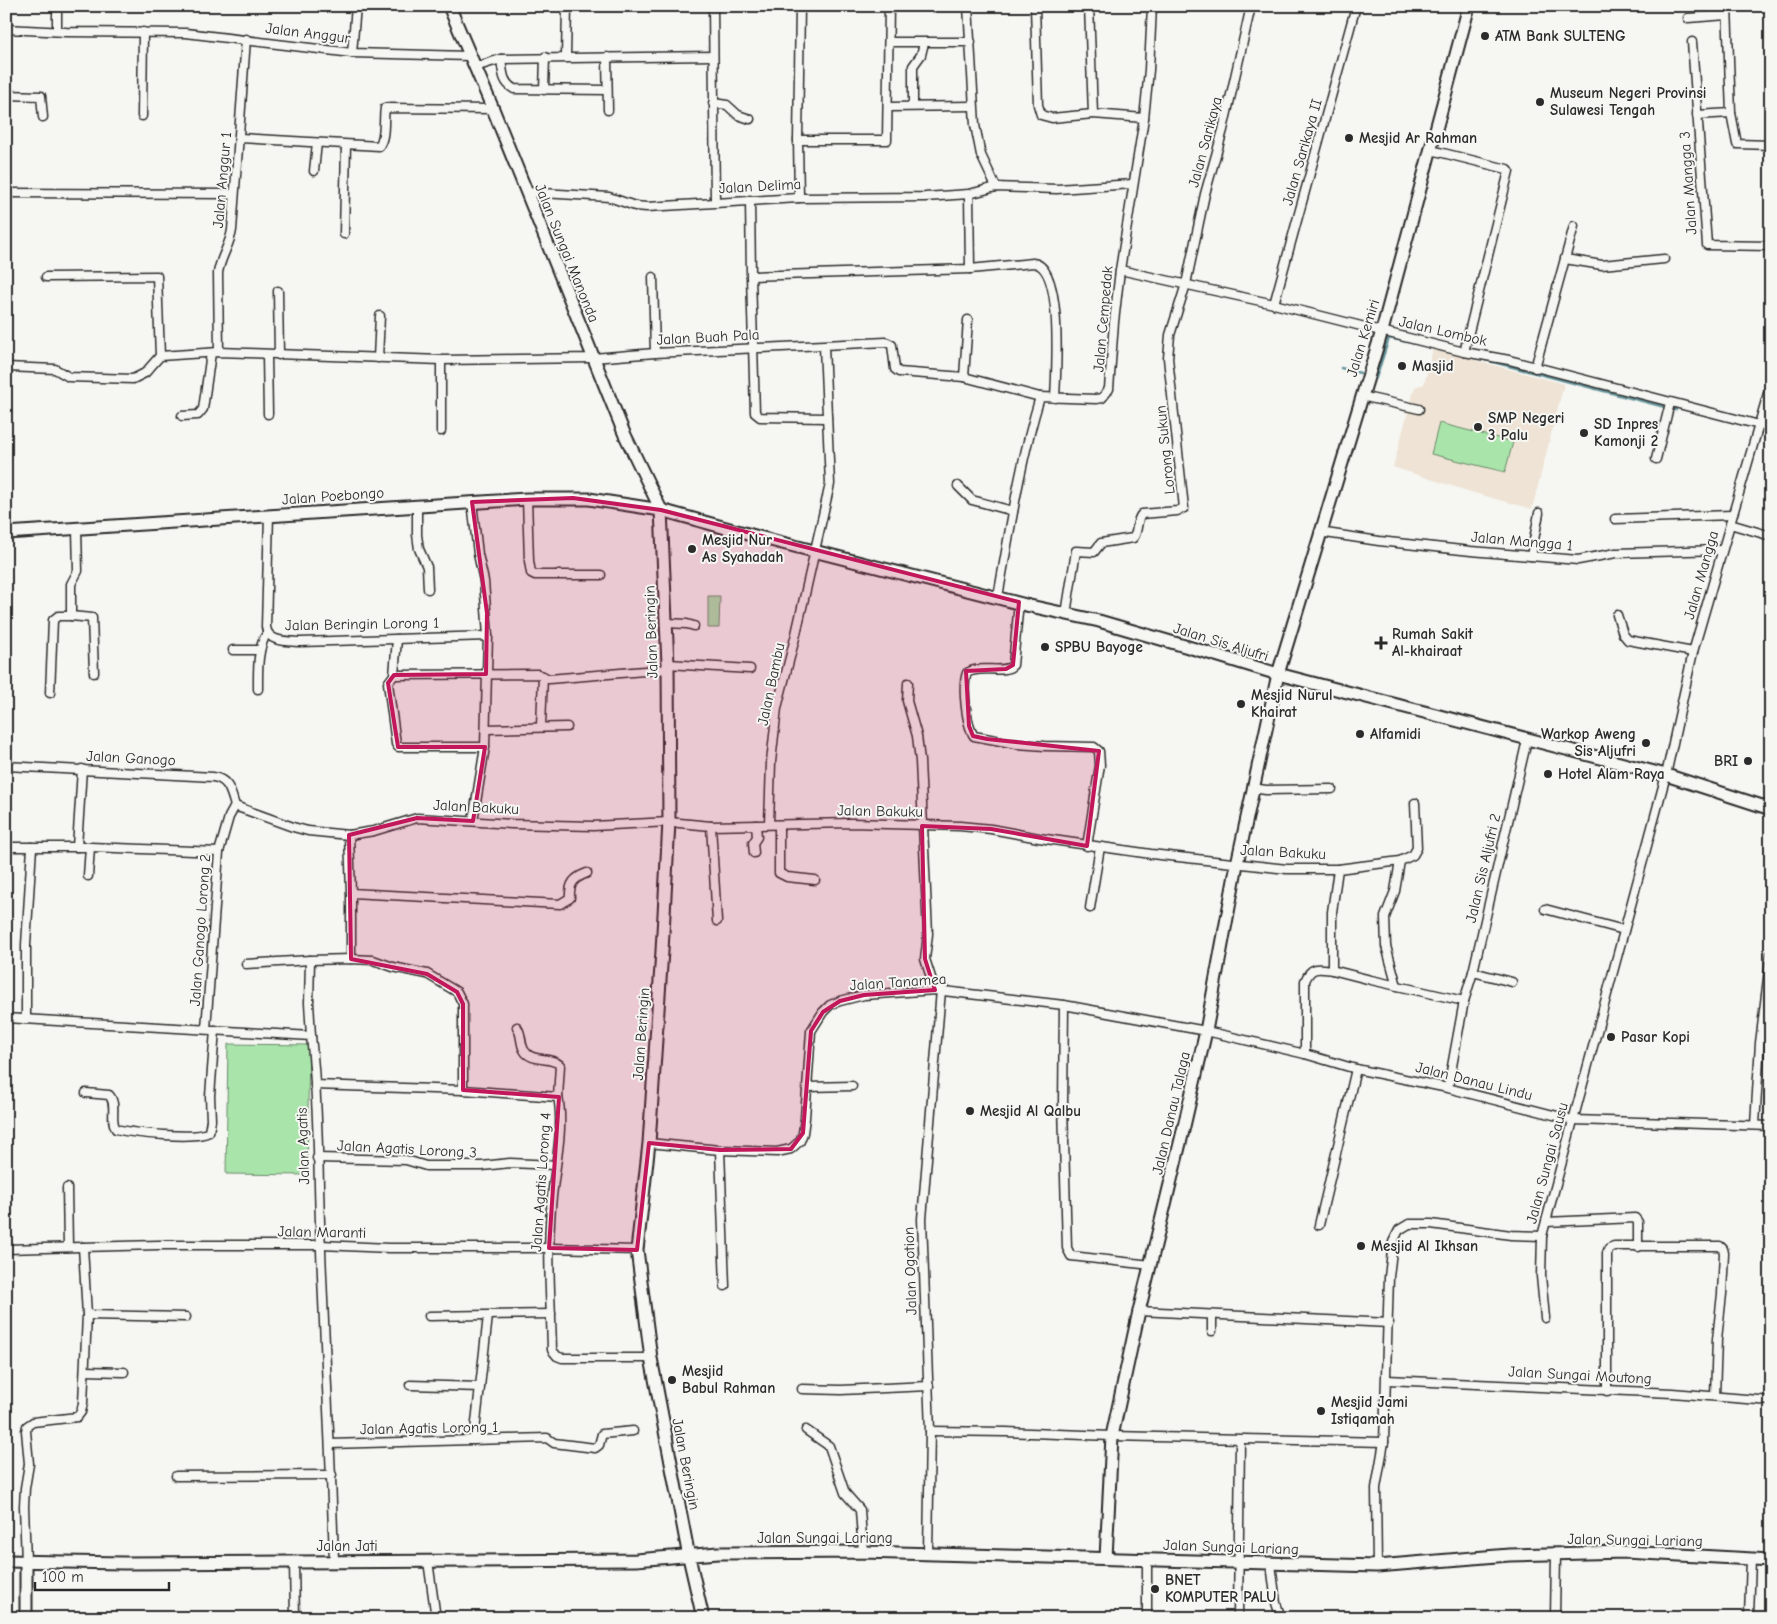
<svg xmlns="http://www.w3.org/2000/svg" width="1777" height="1624" font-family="'Comic Neue',sans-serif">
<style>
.built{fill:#eee3d4}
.green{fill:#a9e4aa;stroke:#6a886a}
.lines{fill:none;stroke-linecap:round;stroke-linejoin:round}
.stream{stroke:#68989f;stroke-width:2.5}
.street-casing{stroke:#2b2b2b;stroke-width:11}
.secondary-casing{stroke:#2b2b2b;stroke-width:15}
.street{stroke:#f6f6f2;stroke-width:8}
.secondary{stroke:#f6f6f2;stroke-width:11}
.marked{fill:#c2185b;fill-opacity:0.2;stroke:#c2185b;stroke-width:4;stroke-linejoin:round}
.poi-dot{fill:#2b2b2b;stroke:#f6f6f2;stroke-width:2}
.labels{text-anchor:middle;stroke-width:4;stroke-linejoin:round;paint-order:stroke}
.street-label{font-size:15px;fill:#2b2b2b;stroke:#f6f6f2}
.poi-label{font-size:15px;font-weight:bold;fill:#2b2b2b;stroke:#f6f6f2;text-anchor:start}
</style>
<rect width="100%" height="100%" fill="#f6f6f2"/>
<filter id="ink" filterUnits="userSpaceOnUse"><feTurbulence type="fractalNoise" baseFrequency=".02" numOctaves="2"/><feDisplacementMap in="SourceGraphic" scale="10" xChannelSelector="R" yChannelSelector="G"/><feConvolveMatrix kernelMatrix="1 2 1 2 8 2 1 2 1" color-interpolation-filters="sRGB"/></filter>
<g filter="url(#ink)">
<path class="built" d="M1433,349L1564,384L1532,509L1474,493L1393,467L1415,387L1424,384Z"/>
<g class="green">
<path d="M1439,423L1513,442L1505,472L1431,454Z"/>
<path d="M708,596H720L719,628H708Z"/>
<path d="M228,1044L309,1045L307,1175L226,1174Z"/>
</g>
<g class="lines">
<g class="stream">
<path d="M1474,357L1676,410"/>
<path d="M1341,368L1360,373"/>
<path d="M1376,378L1389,338L1430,347"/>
</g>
<g class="street-casing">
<g id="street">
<path d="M713,6L715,202"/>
<path d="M968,6L975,125L981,155L996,187"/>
<path d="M1035,6L1038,105L1041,115L1052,118L1093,114"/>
<path d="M1089,6L1093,114L1144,118"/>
<path d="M1688,18L1727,15"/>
<path d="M6,29L66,32L186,33L352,53L469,56"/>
<path d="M57,31V6"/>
<path d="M889,42H971"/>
<path d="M1692,42L1707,245L1771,246"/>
<path d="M352,53L356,6"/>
<path d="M566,57L567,6"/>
<path d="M607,57L608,110"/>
<path d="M501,59C503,72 502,82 514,89L607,90"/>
<path d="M475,67L501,59L713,56"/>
<path d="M544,90L545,57"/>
<path d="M6,95L41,96L43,117"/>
<path d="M713,103L727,105L738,115L750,119"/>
<path d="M913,106V66L921,55L924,43"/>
<path d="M889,107L973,106"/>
<path d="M1731,113L1737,144L1771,145"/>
<path d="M1697,115L1731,113L1727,6"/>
<path d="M142,116L143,32"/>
<path d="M240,138L379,146C386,137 383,119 385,108L493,109"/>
<path d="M798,140H887L889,6"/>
<path d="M1431,150L1507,169L1509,171L1464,352"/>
<path d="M314,171L317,143"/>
<path d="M526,192L609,197L635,206L647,207L799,198L925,197L969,194L996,187L1057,189L1133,184"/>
<path d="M6,193L234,194"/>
<path d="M799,198L798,140L800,6"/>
<path d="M750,200L751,276L970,269L969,194"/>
<path d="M344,234L346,145"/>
<path d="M1565,259L1602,265L1664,259"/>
<path d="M970,269L1033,263C1064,265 1056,375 1055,398"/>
<path d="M1120,270L1274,304L1464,352L1509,360L1771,428"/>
<path d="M751,276L755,413L760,417L827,418"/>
<path d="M46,277L157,276L160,356"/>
<path d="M653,277L655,353"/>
<path d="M278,291L279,355"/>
<path d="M1274,304L1356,6"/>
<path d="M219,352L218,273C220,258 230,245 232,230L246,39"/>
<path d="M267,355L268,414"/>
<path d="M378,358L380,316"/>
<path d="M441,360V431"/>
<path d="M6,367L55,369L69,377L133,379L145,373L160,356L219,352L441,360L593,358L655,353L886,342L892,345L895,369L899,372L964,377L1040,397"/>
<path d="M1535,368L1574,226"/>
<path d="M964,377L968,320"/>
<path d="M1361,396L1419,409"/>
<path d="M182,416L198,415L203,409L211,353"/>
<path d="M1656,459L1670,403"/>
<path d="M958,486L972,500L1013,511"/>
<path d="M527,499L529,561L531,573L535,575H601"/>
<path d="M472,502L478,554L484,581L488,636L485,747L473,821"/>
<path d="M417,505V535L419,549L427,567L428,589"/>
<path d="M269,515L266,627C268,643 288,641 301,642L488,636"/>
<path d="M1615,519L1732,515"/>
<path d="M1730,524L1771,536"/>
<path d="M77,529L78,571L71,584V616L92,618L94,673"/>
<path d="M1319,532L1379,541L1471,551L1578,560L1616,553L1722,550"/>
<path d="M1531,556L1539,513"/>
<path d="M998,597C1010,530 1020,462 1040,397L1096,399L1102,398L1109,389L1114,322L1120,270L1144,118L1149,70L1152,6"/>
<path d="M1019,602L1013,665C1004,675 980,664 967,673C962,685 966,725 974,736L1017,744L1045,746L1094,747L1099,751L1100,765L1087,846"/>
<path d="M1066,614L1076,551L1094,552L1101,543L1133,538C1139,532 1135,521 1142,514L1177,511L1184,508L1168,358L1170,335L1186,284L1205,194L1223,130L1251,6"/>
<path d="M1617,615L1623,634L1628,640L1693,652"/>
<path d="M667,623L687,624L694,626"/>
<path d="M397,639L394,675L388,683L396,744L398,747H485"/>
<path d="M233,650H260"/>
<path d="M668,664L750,669"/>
<path d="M394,675L538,674L549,679L668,669"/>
<path d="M908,683L907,701L917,736L920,761L928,934L925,959L935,990"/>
<path d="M258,689C258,671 257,648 267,633"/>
<path d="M50,693L53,620L58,616H71"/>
<path d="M541,726L543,676"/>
<path d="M486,729L567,727"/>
<path d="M6,766L213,777C229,779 231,793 235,806"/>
<path d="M1252,788L1266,790L1332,789"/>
<path d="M235,806L293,827L308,831L349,835L374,831L417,818L512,824L593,826L669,822L711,826L851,823L960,826L991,829L1039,838L1151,854L1287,869H1338L1400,861L1395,891L1385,917L1386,946L1397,986"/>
<path d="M769,824L771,762L777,708L796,634L830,484L824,346"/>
<path d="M779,825V873L787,877L815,880"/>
<path d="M711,826L717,921"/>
<path d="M349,835L351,893L560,904L570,898C569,883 574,878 587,873"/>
<path d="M6,847H90L219,852"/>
<path d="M77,847L82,769"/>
<path d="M754,853L753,843L757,837L756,825"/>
<path d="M1400,861L1413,855L1417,848L1415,803"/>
<path d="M1338,869L1332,912V970L1371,980L1464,1001"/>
<path d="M88,876L90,847"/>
<path d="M351,893V959"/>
<path d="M1090,908L1100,847"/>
<path d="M1545,909L1624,930"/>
<path d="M310,960L309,1003L311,1036"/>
<path d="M246,964L310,960L351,959L373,960L393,967L427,974L457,992L463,1004V1090"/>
<path d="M1473,972L1512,982"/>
<path d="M1064,1005L1063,1105L1067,1248L1071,1256L1151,1265"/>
<path d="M6,1018L311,1036C319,1107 318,1180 321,1251C325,1354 331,1458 334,1561"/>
<path d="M26,1019V945L32,847"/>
<path d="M517,1027C522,1034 520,1043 524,1050C531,1063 551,1056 560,1065L558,1097"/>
<path d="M206,1029L219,852L229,817L235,806"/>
<path d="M1305,1054V981C1311,966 1318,968 1332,970"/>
<path d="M315,1085L463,1090L558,1097C565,1130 553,1174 551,1208C547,1255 551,1303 552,1350L557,1356L562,1358H651"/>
<path d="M808,1087L852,1086"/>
<path d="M1448,1088L1464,1001L1473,972L1527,740"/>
<path d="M86,1093L109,1095C118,1105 109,1119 116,1129C132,1133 197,1140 209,1132L211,1120L210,1096L215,1030"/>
<path d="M1755,1125L1760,1043L1771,954"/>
<path d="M649,1143L720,1150L777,1152L791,1149L800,1141L803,1133L805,1118L811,1031L823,1012L830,1005L840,1001L864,995L935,990L1064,1005L1206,1031L1305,1054L1356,1069L1448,1088L1573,1120L1771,1126"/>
<path d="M720,1150L725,1286"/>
<path d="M317,1158L406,1160L426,1166H482L510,1163L555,1165"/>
<path d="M67,1188L68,1247"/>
<path d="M1546,1222L1635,1218L1638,1222V1247"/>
<path d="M1319,1225L1356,1069"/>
<path d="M1542,1236L1541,1276L1545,1318"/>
<path d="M6,1249L158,1245H321L389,1248H549L637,1250"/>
<path d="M1139,1311L1389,1323"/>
<path d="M87,1315L186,1317"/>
<path d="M429,1316L551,1314"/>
<path d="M1212,1331V1316"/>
<path d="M85,1371L124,1372"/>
<path d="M1387,1380L1672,1393L1771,1401"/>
<path d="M410,1385L480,1387"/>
<path d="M802,1389L841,1390L929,1386"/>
<path d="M1607,1391V1253L1609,1248L1614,1246H1720L1723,1249L1724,1253L1722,1294L1717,1339L1715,1396"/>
<path d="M806,1430L829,1446L845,1493L860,1510L863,1552"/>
<path d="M930,1431L1006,1432L1112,1436L1384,1442"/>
<path d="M474,1440L488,1316"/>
<path d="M330,1444L547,1438L554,1443L595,1448L599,1445L602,1434L633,1431"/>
<path d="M176,1476L332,1475"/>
<path d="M928,1553L930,1431L922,1219L941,990"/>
<path d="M428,1561L436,1618"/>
<path d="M26,1562L24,1506L25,1488L29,1464L26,1431L27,1426L33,1422L77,1417L81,1412L83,1403L87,1315L83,1247"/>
<path d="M294,1562L295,1618"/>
<path d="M1271,1564L1276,1603L1281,1618"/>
<path d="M1377,1566L1376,1488L1384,1442L1389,1277L1393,1242L1399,1230L1409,1224H1431L1511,1235L1542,1236L1666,775L1693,652L1771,383"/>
<path d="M1147,1618V1559"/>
<path d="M1238,1618L1240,1440"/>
<path d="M1555,1618L1556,1553"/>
<path d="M1747,1618L1749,1616L1751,1559"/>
</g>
</g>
<g class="secondary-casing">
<g id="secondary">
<path d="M449,6L493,109L624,433L661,510L668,664L669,822L662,951L649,1143L637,1250L651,1358L689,1557L703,1618"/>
<path d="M6,533L527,499H589L661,510L755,536L1030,606L1099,621L1219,656L1278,674L1666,775L1771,809"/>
<path d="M1106,1558L1112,1436L1139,1311L1182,1135L1206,1031L1237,864L1278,674L1382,331L1469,6"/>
<path d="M6,1561L124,1563L636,1560L718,1553L863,1552L1377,1566L1509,1555L1625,1552L1771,1560"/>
<path d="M26,1562V1618"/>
</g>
</g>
<use href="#street" class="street"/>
<use href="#secondary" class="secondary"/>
</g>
</g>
<path class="marked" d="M573,498L661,510L1019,602L1013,665L1006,669L966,671L969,726L973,736L987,739L1099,751L1087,846L991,829L922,826L925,959L935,990L864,995L840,1001L823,1012L811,1031L803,1133L791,1149L720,1150L649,1143L637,1250L549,1248L559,1097L463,1090V1004L457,992L427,974L351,959L349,835L417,818L473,821L485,747H398L388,683L394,675L486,674L487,613L472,502Z"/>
<g class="poi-dot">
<circle cx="1485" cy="36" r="5"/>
<circle cx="1540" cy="102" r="5"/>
<circle cx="1349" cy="138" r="5"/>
<circle cx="1402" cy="366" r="5"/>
<circle cx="1478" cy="427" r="5"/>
<circle cx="1584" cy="433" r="5"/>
<circle cx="692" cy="549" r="5"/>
<path d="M1378.5 635.5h5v5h5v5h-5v5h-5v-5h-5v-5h5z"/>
<circle cx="1045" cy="647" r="5"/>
<circle cx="1241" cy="704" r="5"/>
<circle cx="1360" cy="734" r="5"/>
<circle cx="1646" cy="743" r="5"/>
<circle cx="1748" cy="761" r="5"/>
<circle cx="1548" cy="774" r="5"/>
<circle cx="1611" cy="1037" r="5"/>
<circle cx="970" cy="1111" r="5"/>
<circle cx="1361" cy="1246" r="5"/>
<circle cx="672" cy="1380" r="5"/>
<circle cx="1321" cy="1411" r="5"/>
<circle cx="1155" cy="1589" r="5"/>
</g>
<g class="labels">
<g class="street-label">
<text transform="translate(308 33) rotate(7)" y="5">Jalan Anggur</text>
<text transform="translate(1205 142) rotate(-75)" y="5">Jalan Sarikaya</text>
<text transform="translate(1302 152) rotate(-74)" y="5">Jalan Sarikaya II</text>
<text transform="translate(222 180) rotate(-85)" y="5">Jalan Anggur 1</text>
<text transform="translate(1688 183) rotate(-94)" y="5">Jalan Mangga 3</text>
<text transform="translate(760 186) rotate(-3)" y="5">Jalan Delima</text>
<text transform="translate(567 253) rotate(68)" y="5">Jalan Sungai Manonda</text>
<text transform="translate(1103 319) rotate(-85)" y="5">Jalan Cempedak</text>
<text transform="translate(1443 331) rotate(13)" y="5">Jalan Lombok</text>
<text transform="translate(708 337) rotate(-3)" y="5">Jalan Buah Pala</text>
<text transform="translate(1363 338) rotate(-73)" y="5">Jalan Kemiri</text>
<text transform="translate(1165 450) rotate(-96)" y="5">Lorong Sukun</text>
<text transform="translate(333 496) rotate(-4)" y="5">Jalan Poebongo</text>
<text transform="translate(1522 541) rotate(5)" y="5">Jalan Mangga 1</text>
<text transform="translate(1701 575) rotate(-74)" y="5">Jalan Mangga</text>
<text transform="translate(362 624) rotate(-1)" y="5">Jalan Beringin Lorong 1</text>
<text transform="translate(651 632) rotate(-92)" y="5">Jalan Beringin</text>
<text transform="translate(1221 642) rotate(17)" y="5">Jalan Sis Aljufri</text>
<text transform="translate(771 684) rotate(-78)" y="5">Jalan Bambu</text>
<text transform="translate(131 758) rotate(3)" y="5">Jalan Ganogo</text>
<text transform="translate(476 807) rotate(3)" y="5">Jalan Bakuku</text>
<text transform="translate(880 811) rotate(1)" y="5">Jalan Bakuku</text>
<text transform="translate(1283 852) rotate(3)" y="5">Jalan Bakuku</text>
<text transform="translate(1483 868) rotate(-77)" y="5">Jalan Sis Aljufri 2</text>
<text transform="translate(200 930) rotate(-86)" y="5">Jalan Ganogo Lorong 2</text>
<text transform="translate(898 982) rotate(-4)" y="5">Jalan Tanamea</text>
<text transform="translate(641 1034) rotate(-86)" y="5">Jalan Beringin</text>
<text transform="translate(1474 1081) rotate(14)" y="5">Jalan Danau Lindu</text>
<text transform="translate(1171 1113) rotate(-77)" y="5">Jalan Danau Talaga</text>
<text transform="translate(303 1146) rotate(-92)" y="5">Jalan Agatis</text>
<text transform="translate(407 1149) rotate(3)" y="5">Jalan Agatis Lorong 3</text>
<text transform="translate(1547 1163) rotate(-75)" y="5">Jalan Sungai Sausu</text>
<text transform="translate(541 1182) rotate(-86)" y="5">Jalan Agatis Lorong 4</text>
<text transform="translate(322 1232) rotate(1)" y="5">Jalan Maranti</text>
<text transform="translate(910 1271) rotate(-92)" y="5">Jalan Ogotion</text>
<text transform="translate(1580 1375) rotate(3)" y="5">Jalan Sungai Moutong</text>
<text transform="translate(429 1428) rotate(-1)" y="5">Jalan Agatis Lorong 1</text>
<text transform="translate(686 1464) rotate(79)" y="5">Jalan Beringin</text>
<text x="825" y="1543">Jalan Sungai Lariang</text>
<text transform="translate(1635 1540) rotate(1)" y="5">Jalan Sungai Lariang</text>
<text x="347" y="1551">Jalan Jati</text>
<text transform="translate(1231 1547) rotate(2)" y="5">Jalan Sungai Lariang</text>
</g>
<g class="poi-label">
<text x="1495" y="41">ATM Bank SULTENG</text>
<text x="1550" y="98">Museum Negeri Provinsi<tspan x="1550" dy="17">Sulawesi Tengah</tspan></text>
<text x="1359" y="143">Mesjid Ar Rahman</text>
<text x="1412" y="371">Masjid</text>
<text x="1488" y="423">SMP Negeri<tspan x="1488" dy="17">3 Palu</tspan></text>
<text x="1594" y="429">SD Inpres<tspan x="1594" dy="17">Kamonji 2</tspan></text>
<text x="702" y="545">Mesjid Nur<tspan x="702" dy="17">As Syahadah</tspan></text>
<text x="1392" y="639">Rumah Sakit<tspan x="1392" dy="17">Al-khairaat</tspan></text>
<text x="1055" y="652">SPBU Bayoge</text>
<text x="1251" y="700">Mesjid Nurul<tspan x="1251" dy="17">Khairat</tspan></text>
<text x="1370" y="739">Alfamidi</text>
<text x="1636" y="739" text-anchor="end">Warkop Aweng<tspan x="1636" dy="17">Sis Aljufri</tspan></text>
<text x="1738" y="766" text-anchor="end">BRI</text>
<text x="1558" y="779">Hotel Alam Raya</text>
<text x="1621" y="1042">Pasar Kopi</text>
<text x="980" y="1116">Mesjid Al Qalbu</text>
<text x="1371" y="1251">Mesjid Al Ikhsan</text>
<text x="682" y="1376">Mesjid<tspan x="682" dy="17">Babul Rahman</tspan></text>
<text x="1331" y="1407">Mesjid Jami<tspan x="1331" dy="17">Istiqamah</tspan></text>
<text x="1165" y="1585">BNET<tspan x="1165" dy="17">KOMPUTER PALU</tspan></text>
</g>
</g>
<rect width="1777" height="1624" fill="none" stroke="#f6f6f2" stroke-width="25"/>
<rect x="12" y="12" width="1752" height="1599" fill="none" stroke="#2b2b2b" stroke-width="2" filter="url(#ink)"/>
<path d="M35 1582v8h134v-8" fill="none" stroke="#2b2b2b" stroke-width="2.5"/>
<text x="42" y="1582" font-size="15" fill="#2b2b2b" stroke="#f6f6f2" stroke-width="4" paint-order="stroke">100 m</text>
</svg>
